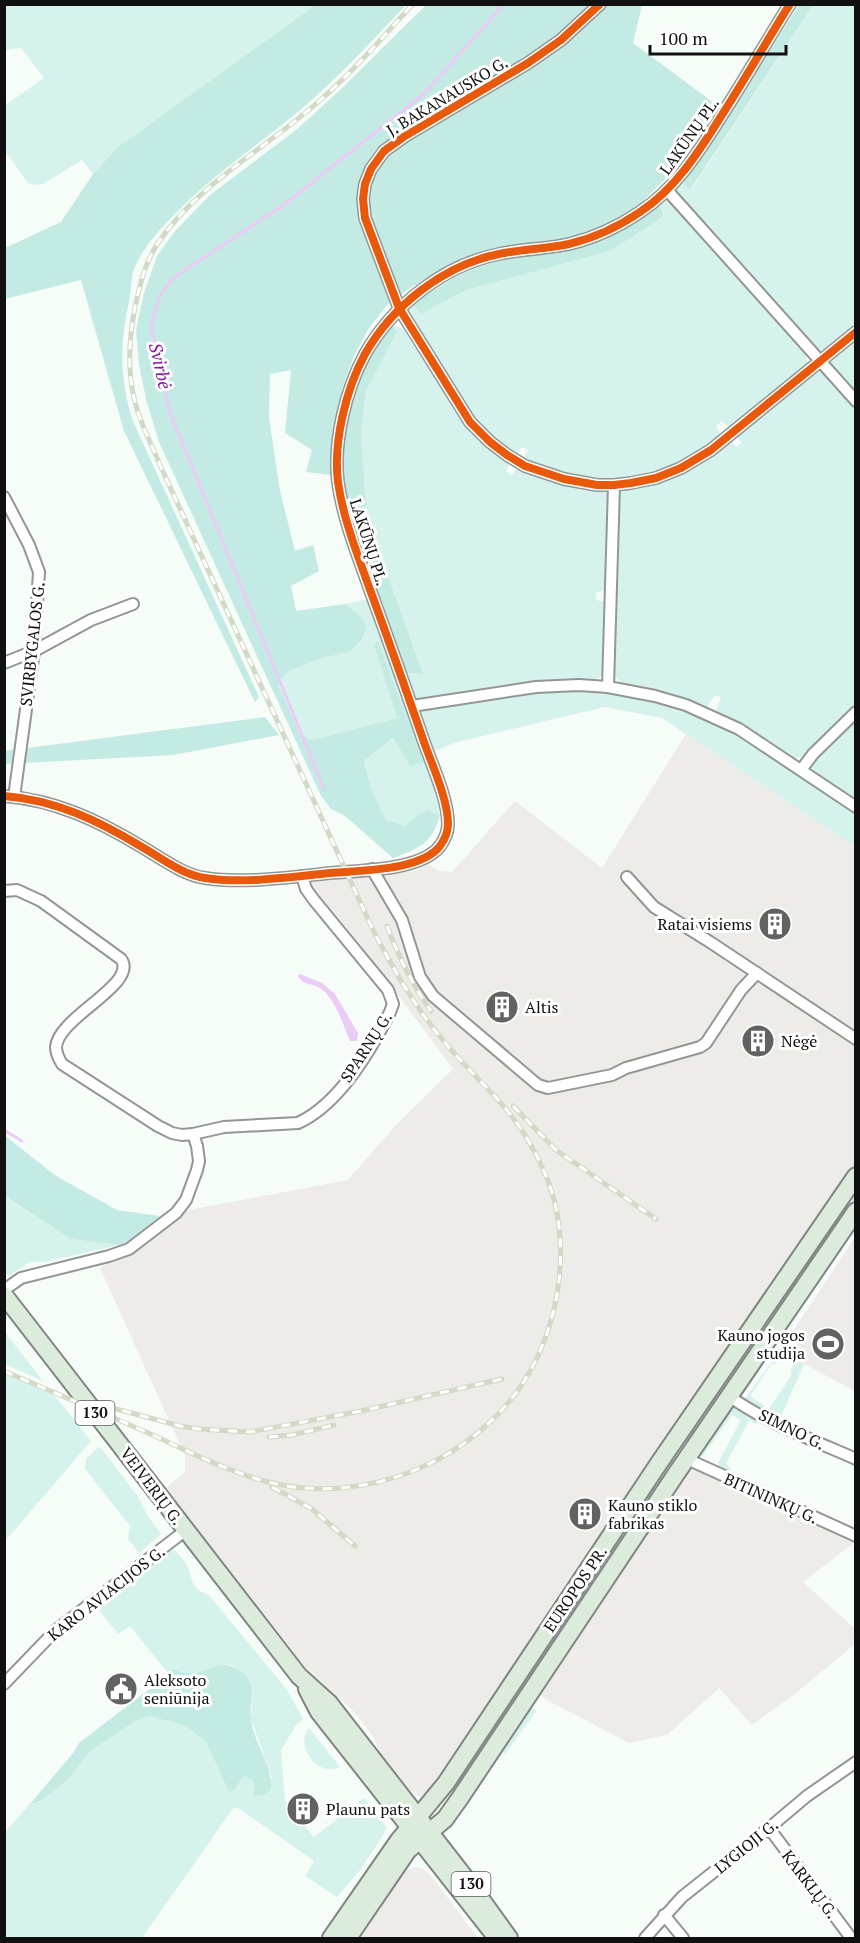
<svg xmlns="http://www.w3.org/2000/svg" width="860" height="1943" font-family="'PT Serif',serif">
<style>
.industrial{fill:#edece9}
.green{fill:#d6f2ec}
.forest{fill:#c4eae4}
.water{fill:#ebccf7}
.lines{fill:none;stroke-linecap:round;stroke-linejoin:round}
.stream{stroke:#ebccf7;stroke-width:3}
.minor-casing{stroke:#949694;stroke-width:14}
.primary-casing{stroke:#818481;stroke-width:20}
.minor{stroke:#fefffe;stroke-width:10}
.primary{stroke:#dbecdd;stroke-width:16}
.rail-casing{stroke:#d2d9c5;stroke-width:5}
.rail{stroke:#fff;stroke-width:3;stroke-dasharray:9;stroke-linecap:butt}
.cycleway-casing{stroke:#fff;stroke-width:11}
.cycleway{stroke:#e8590c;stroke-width:8}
.labels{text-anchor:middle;stroke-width:6;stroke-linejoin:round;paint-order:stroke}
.shield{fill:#fff;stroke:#585858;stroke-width:1.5}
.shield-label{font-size:15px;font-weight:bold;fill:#101010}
.street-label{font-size:16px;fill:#101010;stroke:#fff}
.poi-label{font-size:16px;fill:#101010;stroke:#fff;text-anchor:start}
.water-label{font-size:18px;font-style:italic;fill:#8717a4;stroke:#fff}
</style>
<rect width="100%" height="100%" fill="#f6fcf7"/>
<g class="industrial">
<path d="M686,734L855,847V1167L429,1796H418L410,1790L381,1756L373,1736L354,1712L304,1665L166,1488L185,1472V1456L100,1268L189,1210L348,1180L395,1126L453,1069L358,941L309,883L366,875L415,871L429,864L439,871L452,872L515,801L602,868Z"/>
<path d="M855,1237V1391L804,1364L782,1348Z"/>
<path d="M689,1467L699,1469L855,1542L803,1582L855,1629V1644L796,1693L752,1725L719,1688L667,1735L629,1743L545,1699L541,1695L539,1690Z"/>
<path d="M416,1867L422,1868L431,1876L478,1938H361L402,1876L407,1870Z"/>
</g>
<g class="green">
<path d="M5,5H313L310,9L118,147L93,174L82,160L43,184L36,185L28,183L5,151L4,106L44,78L21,48L5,50Z"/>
<path d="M813,5H855V327C845,336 831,353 817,349L672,191L682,181L691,190Z"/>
<path d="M665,197L805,354L808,363L803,369L730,428L722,421L716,426L721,435C685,465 637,487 589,480C566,477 544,468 523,459L528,450L522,447L516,455L486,434L472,418L405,310L412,304L421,314L466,290L610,251L645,229L662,216L659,203Z"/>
<path d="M393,325L403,329L464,424L491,450L510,464L506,471L512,475L517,468C547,482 570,487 603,491L607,494L605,590L596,593V600L605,602L603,673L599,678L594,680C537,680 480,690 424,699L414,698L405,673L423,674L367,518L361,433L366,391L397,332Z"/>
<path d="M855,338V393L836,371L831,362L832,358Z"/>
<path d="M817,372L825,373L855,407V705L803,757L793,758L741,724L716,712L721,697L715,695L707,707L663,692L622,683L615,677L618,494L623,489L655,483L730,441L736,447L742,443L736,436L811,374Z"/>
<path d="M368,599L432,779L440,815L428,810L418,815L405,826L386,820L371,788L364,761L393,736L410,766L378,642L374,645L397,718L312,740L300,735L278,684L287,672L315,660L349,652L362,641L367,627L362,617L345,604Z"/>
<path d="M563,691C623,691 683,705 736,733C752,742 768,753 783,763C807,780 831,796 855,812V847L662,718L605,707L457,742L432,752L419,715L426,708L534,693Z"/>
<path d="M855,718V802L815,774L812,766L813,761Z"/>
<path d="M855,1190V1201L690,1443L687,1444L686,1439L749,1347L773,1304Z"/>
<path d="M4,1196L71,1239L119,1245L44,1262H29L10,1275L5,1274Z"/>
<path d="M4,1332H5L43,1381L5,1364Z"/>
<path d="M782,1348L787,1352L785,1358L774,1364L772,1363L750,1396L769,1409L791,1376L793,1355L804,1364L780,1419L743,1401Z"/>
<path d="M5,1374L55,1396L91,1441L5,1541Z"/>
<path d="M731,1407H737L755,1416L757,1424L749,1421L726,1463L731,1469L729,1471L719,1467L718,1463L741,1420L732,1415L702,1457L698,1453Z"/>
<path d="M98,1447L101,1448L137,1495L147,1515L161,1534L139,1553L128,1539L130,1526L85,1469L86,1459Z"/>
<path d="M674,1459L675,1465L527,1683L526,1678L635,1516L644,1498L668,1461Z"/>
<path d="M175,1550C179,1556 187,1563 189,1570C193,1583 194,1591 209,1595L287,1690L303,1719L296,1725L281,1750L285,1801L314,1837L364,1798L386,1827L384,1834L360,1870L337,1897L305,1876L314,1861L240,1809L234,1807L142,1938H5V1832L30,1804L40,1801L69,1778L90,1751L134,1722L149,1716L186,1726L206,1742L228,1790L236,1788L243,1776H245L254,1780L253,1791L272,1778L251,1719L253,1692L250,1680L241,1670L231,1665L190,1674H183L173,1669L168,1673L130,1626L118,1634L95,1605L164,1553Z"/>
<path d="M513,1699L516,1700L517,1703L474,1761L441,1810L440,1809Z"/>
<path d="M530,1708L537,1710L505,1754L499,1750L524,1711Z"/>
<path d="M308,1729H310L340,1767C318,1778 295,1747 308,1729Z"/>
</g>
<g class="forest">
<path d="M313,5H406C372,41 338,78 299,111C257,146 211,176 173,216C159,231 143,247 135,267C130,278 132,290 129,302C119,347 120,376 132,419L259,697L255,702L124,431L81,280L5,299V248L61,222L93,174L118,147L310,9Z"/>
<path d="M426,5H642L633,43L718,106L669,175L642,202L602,228L562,240L478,253L439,271L413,286L388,304L369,328L354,356L344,383L333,426L331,475L306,472L312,450L285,433L291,370L270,374L269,418L280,491L295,551L313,545L319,571L291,586L296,611L345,604L362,617L367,627L362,640L349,652L315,660L287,672L278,684L300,734L312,740L397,718L374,645L378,641L424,763L410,766L393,737L364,761L371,788L386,820L405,826L419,814L428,810L440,815C432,844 419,848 393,858L345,816L331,809L321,796L159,442L147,403L139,365L136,330L144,293L157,256L175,231L210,195L296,130L338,92Z"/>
<path d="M799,5H813L690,190L682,181L740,97Z"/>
<path d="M659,203L663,216L645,229L610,251L466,290L421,314L412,304C432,291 453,277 476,268C499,259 524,257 548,253C590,245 627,233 659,203Z"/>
<path d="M391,323L397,332L366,391L361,433L367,518L423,674L405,673C395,643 384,613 373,583C361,549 348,514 343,477C341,459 344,441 348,423C357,383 367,356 391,323Z"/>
<path d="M265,717L279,735L173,755L5,764L4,751Z"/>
<path d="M4,1135L56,1176L117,1210L160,1216L129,1241L119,1245L71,1239L5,1196Z"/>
<path d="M220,1665C232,1665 241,1668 248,1678C257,1691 249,1704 251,1718C253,1743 273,1765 271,1789L264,1795L253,1796L254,1781L245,1776H243L236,1788L231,1792L228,1790L206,1742L186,1726L149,1716L134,1722L90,1751L69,1778L54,1791L40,1801L30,1804L73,1753L79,1743L160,1681L173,1669C191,1678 202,1671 220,1665Z"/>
</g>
<path class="water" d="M300,974L322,983L335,994L358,1033L357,1041H350C343,1025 335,996 318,987C310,983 303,985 298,976Z"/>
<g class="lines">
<g class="stream">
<path d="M324,789L171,415L151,328L159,297L173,278L285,204L425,93L504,4"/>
<path d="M4,1130L22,1141"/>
</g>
<g class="minor-casing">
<g id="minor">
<path d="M600,4L561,40L528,63L405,136L384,151L371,169L365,184L363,199L365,218L399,308L470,422L490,442L507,455L525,466L564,479L597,485H614L631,483L656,478L681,468L711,450L856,332"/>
<path d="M667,190L856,401"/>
<path d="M4,497L29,545L39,572L34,651L14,797"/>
<path d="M4,663L34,651L91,620L133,604"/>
<path d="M608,687L614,485"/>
<path d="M412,706L536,687L579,685L608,687L655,696L686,705L739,729L856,807"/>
<path d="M801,770L813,754L856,712"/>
<path d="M4,796C56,800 99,821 142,847C161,858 183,875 205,878C241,884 293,877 330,873C360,870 421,871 440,846C445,839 448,832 448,824C448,799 432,765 424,742C406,690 388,638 369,587C357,553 343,518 338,482C333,442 346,389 365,354C393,305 444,265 499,254C522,249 546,249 569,244C594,238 618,227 640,212C675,189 698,153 720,118C744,81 766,42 790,4"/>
<path d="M372,869L402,920L420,977L433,996L538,1085L548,1088L612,1075L626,1068L700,1047L706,1043L741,990L757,973"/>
<path d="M627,877L654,907L710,942L856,1039"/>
<path d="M4,891L17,890L41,901L121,959C139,984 58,1017 56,1047C56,1054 59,1059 62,1064L158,1126L172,1133L182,1135L193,1134L224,1127L298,1123C338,1105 371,1050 390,1012L393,1004L388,990L314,900L306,889L302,876"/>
<path d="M4,1290L21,1278L109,1256L129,1249L176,1213L186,1200L197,1170L199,1161L197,1146L193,1134"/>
<path d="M729,1396C765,1422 815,1441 856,1459"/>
<path d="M687,1459L856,1536"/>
<path d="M4,1684L55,1631L186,1530"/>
<path d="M769,1828L851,1938"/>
<path d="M664,1915L683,1938"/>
<path d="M645,1938L682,1897L769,1828L807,1796L856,1762"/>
</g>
</g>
<g class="primary-casing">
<g id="primary">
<path d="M4,1295L299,1676L329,1703L473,1888L509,1938"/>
<path d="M307,1689L319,1712L497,1938"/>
<path d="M331,1938L399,1840L446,1783L659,1463L856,1176"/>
<path d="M348,1938L408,1850L445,1819L460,1798L676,1474L856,1211"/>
</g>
</g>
<use href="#minor" class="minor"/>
<use href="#primary" class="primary"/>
<g class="rail-casing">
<g id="rail">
<path d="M387,926C398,955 412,985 431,1011"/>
<path d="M513,1106L556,1150L656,1219"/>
<path d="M4,1371C52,1392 99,1411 146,1432C186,1450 226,1471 268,1482C366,1507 479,1460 529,1373C561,1317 571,1242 548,1181C539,1158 526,1134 510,1114C491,1090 467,1069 447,1045C416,1009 395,972 373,930L160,465C152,445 140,423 135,402C127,371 129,338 135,307C140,285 145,262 158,243C198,184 265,149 318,102C352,73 382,38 413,4"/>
<path d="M105,1406L180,1426L199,1429L250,1432L361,1411L502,1379"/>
<path d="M269,1437L292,1435L334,1425"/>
<path d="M272,1487L312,1509L355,1546"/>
</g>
</g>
<use href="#rail" class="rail"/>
<g class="cycleway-casing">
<g id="cycleway">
<path d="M600,4L561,40L528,63L405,136L384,151L371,169L365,184L363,199L365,218L399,308L470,422L490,442L507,455L525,466L564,479L597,485H614L631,483L656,478L681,468L711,450L856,332"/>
<path d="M4,796C56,800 99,821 142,847C161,858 183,875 205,878C241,884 293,877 330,873C360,870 421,871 440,846C445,839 448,832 448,824C448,799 432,765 424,742C406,690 388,638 369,587C357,553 343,518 338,482C333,442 346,389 365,354C393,305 444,265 499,254C522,249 546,249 569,244C594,238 618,227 640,212C675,189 698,153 720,118C744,81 766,42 790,4"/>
</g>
</g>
<use href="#cycleway" class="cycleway"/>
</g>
<defs>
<g id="building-disc" transform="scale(1.725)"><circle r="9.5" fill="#606361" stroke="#fff"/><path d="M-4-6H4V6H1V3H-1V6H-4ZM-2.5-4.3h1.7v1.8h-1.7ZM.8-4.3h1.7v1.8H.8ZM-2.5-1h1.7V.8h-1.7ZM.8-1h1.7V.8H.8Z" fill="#fff"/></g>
<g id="stadium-disc" transform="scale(1.725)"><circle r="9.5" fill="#606361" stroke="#fff"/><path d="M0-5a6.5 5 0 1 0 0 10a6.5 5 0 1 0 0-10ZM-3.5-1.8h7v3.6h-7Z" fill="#fff"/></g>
<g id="civic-disc" transform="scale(1.725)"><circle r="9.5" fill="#606361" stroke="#fff"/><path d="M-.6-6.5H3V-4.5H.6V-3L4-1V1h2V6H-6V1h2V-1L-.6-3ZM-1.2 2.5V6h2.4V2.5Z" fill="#fff"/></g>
</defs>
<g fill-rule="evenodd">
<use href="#building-disc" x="775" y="924"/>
<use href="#building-disc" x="502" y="1007"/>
<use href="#building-disc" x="758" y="1041"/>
<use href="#stadium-disc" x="828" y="1344"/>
<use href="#building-disc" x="585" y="1514"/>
<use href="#civic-disc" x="121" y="1689"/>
<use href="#building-disc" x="303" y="1809"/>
</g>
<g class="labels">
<g class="shield">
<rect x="75.5" y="1401" width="39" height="24" rx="4.5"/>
<rect x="451.5" y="1872" width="39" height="24" rx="4.5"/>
</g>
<g class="shield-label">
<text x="95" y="1418">130</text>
<text x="471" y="1889">130</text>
</g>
<g class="street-label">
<text transform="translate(447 96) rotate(-31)" y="6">J. BAKANAUSKO G.</text>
<text transform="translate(689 136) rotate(-55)" y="6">LAKŪNŲ PL.</text>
<text transform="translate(369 542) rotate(72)" y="6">LAKŪNŲ PL.</text>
<text transform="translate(32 644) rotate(-84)" y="6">SVIRBYGALOS G.</text>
<text transform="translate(366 1047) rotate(-57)" y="6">SPARNŲ G.</text>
<text transform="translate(792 1429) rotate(26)" y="6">SIMNO G.</text>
<text transform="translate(152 1486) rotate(53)" y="6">VEIVERIŲ G.</text>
<text transform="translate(771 1498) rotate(24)" y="6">BITININKŲ G.</text>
<text transform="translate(575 1589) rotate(-56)" y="6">EUROPOS PR.</text>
<text transform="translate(106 1593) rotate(-38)" y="6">KARO AVIACIJOS G.</text>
<text transform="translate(746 1846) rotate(-39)" y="6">LYGIOJI G.</text>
<text transform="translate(810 1884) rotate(53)" y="6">KARKLŲ G.</text>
</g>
<g class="poi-label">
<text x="752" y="930" text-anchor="end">Ratai visiems</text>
<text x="525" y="1013">Altis</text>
<text x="781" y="1047">Nėgė</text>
<text x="805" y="1341" text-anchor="end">Kauno jogos<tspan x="805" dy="18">studija</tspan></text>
<text x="608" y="1511">Kauno stiklo<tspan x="608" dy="18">fabrikas</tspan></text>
<text x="144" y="1686">Aleksoto<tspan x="144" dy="18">seniūnija</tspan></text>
<text x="326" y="1815">Plaunu pats</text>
</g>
<g class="water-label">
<text transform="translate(160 366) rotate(77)" y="6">Svirbė</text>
</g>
</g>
<rect width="860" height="1943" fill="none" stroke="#101010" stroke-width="12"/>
<path d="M650 45v9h136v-9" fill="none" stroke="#101010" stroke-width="3"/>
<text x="659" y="45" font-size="18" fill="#101010" stroke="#ffffff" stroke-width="4.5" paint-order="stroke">100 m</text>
</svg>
